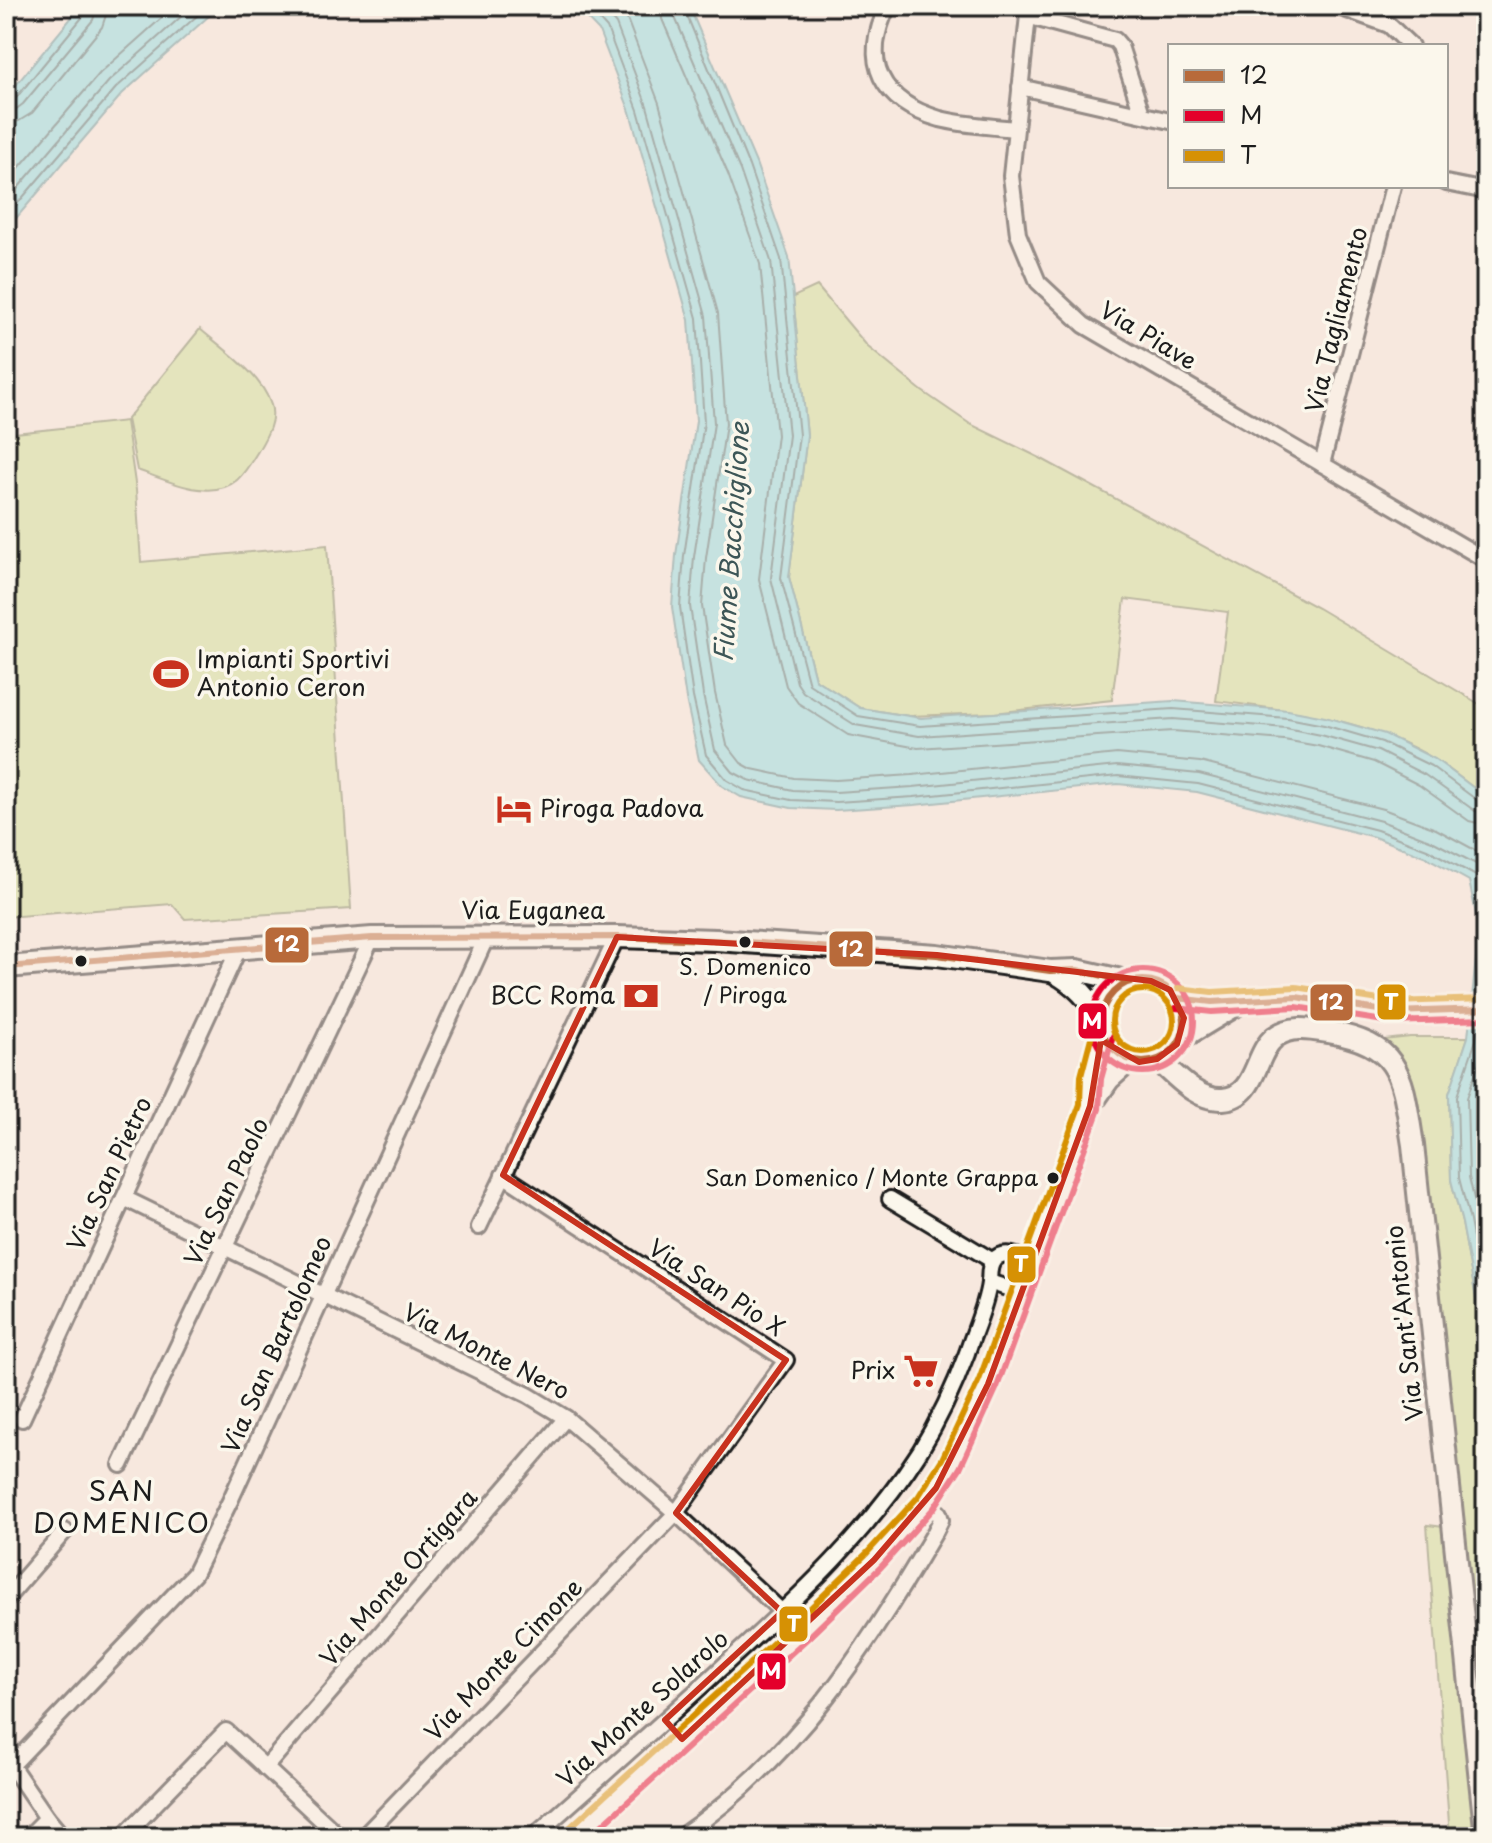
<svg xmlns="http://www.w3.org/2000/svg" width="1492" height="1843" font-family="'Playpen Sans',sans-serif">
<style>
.green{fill:#cde195;stroke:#747e58;stroke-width:2}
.water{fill:#8adce2;stroke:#5e8f93;stroke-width:2}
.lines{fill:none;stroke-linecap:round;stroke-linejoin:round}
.shore{stroke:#48696b;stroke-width:2}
.street-casing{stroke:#1c1c1c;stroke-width:20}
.secondary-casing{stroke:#1c1c1c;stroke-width:26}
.street{stroke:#fbf7ec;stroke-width:14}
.secondary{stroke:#fbf7ec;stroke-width:20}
.bus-1-casing{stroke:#fbf7ec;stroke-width:12}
.bus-2-casing{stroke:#fbf7ec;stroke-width:12}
.bus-3-casing{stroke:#fbf7ec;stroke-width:12}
.bus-1{stroke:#b86a3a;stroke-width:6}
.bus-2{stroke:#e4002b;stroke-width:6}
.bus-3{stroke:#d69104;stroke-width:6}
.marked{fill:none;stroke:#c8321e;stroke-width:6;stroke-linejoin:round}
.bus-dot{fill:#1c1c1c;stroke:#fbf7ec;stroke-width:3}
.labels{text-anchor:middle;stroke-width:7;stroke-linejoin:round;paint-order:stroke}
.bus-label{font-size:22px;fill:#1c1c1c;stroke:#fbf7ec}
.street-label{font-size:24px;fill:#1c1c1c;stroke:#fbf7ec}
.poi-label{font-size:24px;fill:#1c1c1c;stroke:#fbf7ec;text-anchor:start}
.water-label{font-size:26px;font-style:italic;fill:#3d5657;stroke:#fbf7ec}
.quarter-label{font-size:28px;letter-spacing:2px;fill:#1c1c1c;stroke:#fbf7ec}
.line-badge{stroke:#fbf7ec;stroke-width:3}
.badge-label{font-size:22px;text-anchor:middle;font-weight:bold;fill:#fff}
</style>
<rect width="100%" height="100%" fill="#f7e8de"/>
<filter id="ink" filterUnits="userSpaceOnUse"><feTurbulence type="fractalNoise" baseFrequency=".0125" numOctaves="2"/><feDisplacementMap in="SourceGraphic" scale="16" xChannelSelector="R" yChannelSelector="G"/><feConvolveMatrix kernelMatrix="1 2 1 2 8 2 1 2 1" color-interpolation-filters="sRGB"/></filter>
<g filter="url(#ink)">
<g class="green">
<path d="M817,286L868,347L922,391L970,424L1040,458L1318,608L1486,708V797C1469,785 1453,771 1436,760C1370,719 1291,710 1216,701L1228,612L1125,599L1112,700L994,713L909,716L860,708L815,679L789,577L807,435L793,297Z"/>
<path d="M200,329C222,348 262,375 271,405C276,421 266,437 258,451C252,461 246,472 237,480C210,503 165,479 137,470L127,419Z"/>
<path d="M126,421L136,490L141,562L327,545L351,909L185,919L172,904L6,917V434Z"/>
<path d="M1410,1037H1468L1449,1094L1451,1180L1462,1223L1486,1352V1837H1450L1427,1525L1453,1528L1427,1276L1419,1109L1406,1067L1384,1040Z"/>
</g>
<g class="water">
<path d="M81,6H220L122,94L6,230V97Z"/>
<path d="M575,6H689L756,163L789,257L807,435L789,577L815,679L860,708L921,718L1173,701L1288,710L1325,717L1385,734L1435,759L1486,797V1352L1462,1223L1451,1180L1449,1094L1468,1037L1479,928L1469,881L1424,856L1374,837L1197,792L1118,784L914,805L836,810L791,808L741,797L722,786L699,760L686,699L672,607L676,555L696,421L689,320L630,112L599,31Z"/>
</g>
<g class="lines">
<g class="shore">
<path d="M587,6L607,28L638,110L697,318L704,422L684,556L680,607L693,697L706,755L727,780L744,790L791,800L836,802L914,797L1118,776L1198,784L1377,830L1427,849L1476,876L1486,924"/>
<path d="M600,6L616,24L647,106L706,316L714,423L694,557L690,606L703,695L715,750L733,772L748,780L793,790L836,792L913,787L1117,766L1199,774L1381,821L1432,841L1478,865L1486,874"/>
<path d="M617,6L627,19L659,103L718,313L726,424L706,558L702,606L715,693L727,745L741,763L752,769L794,778L836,780L912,775L1117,754L1200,762L1383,809L1436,829L1486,856"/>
<path d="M661,6L662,19L728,174L760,264L777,435L759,579L786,686L798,703L848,735L918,748L1173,731L1284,740L1318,746L1374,762L1419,785L1469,821L1486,825"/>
<path d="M673,6L674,15L740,170L771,261L789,435L771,578L797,683L803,692L855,725L919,736L1173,719L1286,728L1321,735L1378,751L1425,775L1475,811L1486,813"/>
<path d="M683,6L749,166L781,259L799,435L781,578L809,684L858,716L920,726L1173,709L1288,718L1324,725L1382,742L1431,766L1478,801L1486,803"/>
<path d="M6,101L16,98L85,14L86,6"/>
<path d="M6,111L15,110L23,104L93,20L97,6"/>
<path d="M6,123L19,121L32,113L102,27L109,6"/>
<path d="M6,183L100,73L175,6"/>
<path d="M6,202L109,81L193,6"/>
<path d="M6,217L116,88L208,6"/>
<path d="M1478,1021L1476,1040L1457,1096L1459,1178L1470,1221L1486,1308"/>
<path d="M1486,1041L1467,1098L1469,1177L1486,1252"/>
<path d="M1486,1082L1479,1100L1481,1175L1486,1194"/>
</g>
<g class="street-casing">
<g id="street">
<path d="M888,6C860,62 881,102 940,119C964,125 990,126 1014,129"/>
<path d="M1029,6L1011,176L1018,234L1038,282L1084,325L1486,560"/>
<path d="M1336,6L1389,25L1411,46"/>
<path d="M1027,16L1115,40L1120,46L1142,114"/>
<path d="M1020,87L1170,121"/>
<path d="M1446,183L1486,191"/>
<path d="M1322,464L1393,186"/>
<path d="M6,1040V1055"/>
<path d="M124,1198L528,1395L566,1418L676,1513L782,1612"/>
<path d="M890,1199L993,1261"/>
<path d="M479,1227L617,937"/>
<path d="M989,1282L1022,1293"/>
<path d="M22,1419L239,948"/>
<path d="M121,1465L372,938"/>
<path d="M6,1599L65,1531"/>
<path d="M6,1758L47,1818L63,1837"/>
<path d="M12,1765L194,1574L230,1501L487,936"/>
<path d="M265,1768L566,1418"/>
<path d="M28,1837L47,1818"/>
<path d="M123,1837L226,1731L340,1837"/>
<path d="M363,1837L676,1513L786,1360L503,1175"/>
<path d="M533,1837C600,1778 667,1719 732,1658C801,1595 869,1531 920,1451C939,1420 954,1388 967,1353C974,1331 986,1306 989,1283C990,1275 988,1267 994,1260C1004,1248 1021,1258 1033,1262"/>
<path d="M680,1837C795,1759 866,1650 935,1532L941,1520L939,1513L926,1503"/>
</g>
</g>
<g class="secondary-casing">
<g id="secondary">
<path d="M6,967L372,938L617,937L716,940L937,955L1050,971L1077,970L1130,982"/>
<path d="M1054,972C1077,985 1089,998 1102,1022"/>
<circle cx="1143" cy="1021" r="41"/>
<path d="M1177,998L1212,1002L1296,997L1391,1012L1486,1009"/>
<path d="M1180,1039L1238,1004"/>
<path d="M1157,1059C1175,1075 1197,1101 1223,1099C1257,1097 1254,1053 1275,1037C1291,1025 1310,1029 1328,1032C1404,1045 1402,1078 1413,1145L1486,1837"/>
<path d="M1090,1103L1091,1077L1103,1033"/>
<path d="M574,1837L802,1630L874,1560L926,1503L951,1464L988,1384L1090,1106L1109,1079L1130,1060"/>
</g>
</g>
<use href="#street" class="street"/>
<use href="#secondary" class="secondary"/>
<g class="bus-1-casing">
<g id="bus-1">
<path d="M6,967L372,938L617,937L716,940L937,955L1050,971L1077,970L1130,982"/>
<circle cx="1143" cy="1021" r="41"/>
<path d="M1177,998L1212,1002L1296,997L1391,1012L1486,1009"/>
</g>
</g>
<g class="bus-2-casing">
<g id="bus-2">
<circle cx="1143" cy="1021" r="51"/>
<path d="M1176,1008L1212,1012L1296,1007L1390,1022L1486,1019"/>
<path d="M589,1837L809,1637L881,1567L934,1508L960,1468L997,1387L1099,1109L1101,1079L1113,1036"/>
</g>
</g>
<g class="bus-3-casing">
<g id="bus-3">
<path d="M1178,988L1212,992L1296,987L1392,1002L1486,999"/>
<circle cx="1143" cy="1021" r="31"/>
<path d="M567,1830L795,1623L867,1553L918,1497L942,1459L979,1380L1080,1104L1081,1076L1093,1030"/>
</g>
</g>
<use href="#bus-1" class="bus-1"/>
<use href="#bus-2" class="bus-2"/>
<use href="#bus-3" class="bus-3"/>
</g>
</g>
<path d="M0 0H1492V1843H0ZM617,937L937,955L1151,981L1170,990L1184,1018L1177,1044L1157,1059L1139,1062L1101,1040L1090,1106L988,1384L936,1488L874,1560L682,1739L665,1720L782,1612L676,1513L786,1360L503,1175Z" fill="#f7e8de" fill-opacity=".55" fill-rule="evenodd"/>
<path class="marked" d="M617,937L937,955L1151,981L1170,990L1184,1018L1177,1044L1157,1059L1139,1062L1101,1040L1090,1106L988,1384L936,1488L874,1560L682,1739L665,1720L782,1612L676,1513L786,1360L503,1175Z"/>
<defs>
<g id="stadium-bare" transform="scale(2.76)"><path d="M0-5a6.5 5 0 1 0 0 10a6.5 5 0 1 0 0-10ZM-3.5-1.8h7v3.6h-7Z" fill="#c8321e" stroke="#fbf7ec" stroke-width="2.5" paint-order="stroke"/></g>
<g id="hotel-bare" transform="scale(2.76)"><path d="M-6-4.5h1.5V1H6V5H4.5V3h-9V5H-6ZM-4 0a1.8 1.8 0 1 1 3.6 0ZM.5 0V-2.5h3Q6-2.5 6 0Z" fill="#c8321e" stroke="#fbf7ec" stroke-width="2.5" paint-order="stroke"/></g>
<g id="bank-bare" transform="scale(2.76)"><path d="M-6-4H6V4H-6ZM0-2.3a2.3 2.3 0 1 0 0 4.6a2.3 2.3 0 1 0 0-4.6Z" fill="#c8321e" stroke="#fbf7ec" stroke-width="2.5" paint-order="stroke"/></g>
<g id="supermarket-bare" transform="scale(2.76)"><path d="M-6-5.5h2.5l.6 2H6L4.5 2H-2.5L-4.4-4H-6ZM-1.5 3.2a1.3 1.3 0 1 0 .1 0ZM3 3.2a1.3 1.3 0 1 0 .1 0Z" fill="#c8321e" stroke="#fbf7ec" stroke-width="2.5" paint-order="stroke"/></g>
</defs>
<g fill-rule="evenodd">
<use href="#stadium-bare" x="171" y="674"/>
<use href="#hotel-bare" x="514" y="809"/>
<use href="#bank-bare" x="641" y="996"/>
<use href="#supermarket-bare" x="921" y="1371"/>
</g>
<g class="bus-dot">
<circle cx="745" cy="942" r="7"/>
<circle cx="81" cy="961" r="7"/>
<circle cx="1053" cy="1178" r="7"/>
</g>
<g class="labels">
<g class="bus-label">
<text x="745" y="975">S. Domenico<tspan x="745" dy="28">/ Piroga</tspan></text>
<text x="1038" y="1186" text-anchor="end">San Domenico / Monte Grappa</text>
</g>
<g class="street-label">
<text transform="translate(1337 320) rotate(-76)" y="8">Via Tagliamento</text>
<text transform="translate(1148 336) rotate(31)" y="8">Via Piave</text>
<text x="533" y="919">Via Euganea</text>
<text transform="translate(110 1174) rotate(-65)" y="8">Via San Pietro</text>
<text transform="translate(227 1192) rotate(-64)" y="8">Via San Paolo</text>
<text transform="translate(716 1288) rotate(33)" y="8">Via San Pio X</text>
<text transform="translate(1405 1323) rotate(-96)" y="8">Via Sant'Antonio</text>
<text transform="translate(277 1345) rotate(-66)" y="8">Via San Bartolomeo</text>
<text transform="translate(486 1352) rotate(27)" y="8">Via Monte Nero</text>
<text transform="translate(399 1578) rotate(-49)" y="8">Via Monte Ortigara</text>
<text transform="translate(504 1660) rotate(-46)" y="8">Via Monte Cimone</text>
<text transform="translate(643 1709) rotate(-42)" y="8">Via Monte Solarolo</text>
</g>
<g class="poi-label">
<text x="197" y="668">Impianti Sportivi<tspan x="197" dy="28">Antonio Ceron</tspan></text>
<text x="540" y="817">Piroga Padova</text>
<text x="615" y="1004" text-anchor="end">BCC Roma</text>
<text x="895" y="1379" text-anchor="end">Prix</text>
</g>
<g class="water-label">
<text transform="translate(732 542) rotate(-86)" y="9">Fiume Bacchiglione</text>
</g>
<g class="quarter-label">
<text x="122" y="1501">SAN<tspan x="122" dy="32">DOMENICO</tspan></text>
</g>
</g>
<g class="line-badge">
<rect x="264" y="926" width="46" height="38" rx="8" fill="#b86a3a"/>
<rect x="828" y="930" width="46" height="38" rx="8" fill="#b86a3a"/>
<rect x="1376" y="983" width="31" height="38" rx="8" fill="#d69104"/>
<rect x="1309" y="983" width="45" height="39" rx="8" fill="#b86a3a"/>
<rect x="1077" y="1002" width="31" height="38" rx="8" fill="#e4002b"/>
<rect x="1006" y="1245" width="31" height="39" rx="8" fill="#d69104"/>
<rect x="778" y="1605" width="31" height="38" rx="8" fill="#d69104"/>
<rect x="756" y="1652" width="31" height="39" rx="8" fill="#e4002b"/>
</g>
<g class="badge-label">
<text x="287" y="952">12</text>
<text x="851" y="957">12</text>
<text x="1391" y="1010">T</text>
<text x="1331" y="1010">12</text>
<text x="1092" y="1029">M</text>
<text x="1021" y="1272">T</text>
<text x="794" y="1632">T</text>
<text x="771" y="1679">M</text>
</g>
<rect width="1492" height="1843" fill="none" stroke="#fbf7ec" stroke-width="32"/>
<rect x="16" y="16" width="1460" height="1811" fill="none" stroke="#1c1c1c" stroke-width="3" filter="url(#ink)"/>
<rect x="1168" y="44" width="280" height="144" fill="#fbf7ec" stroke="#a29f99" stroke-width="2"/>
<rect x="1184" y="70" width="40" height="12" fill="#b86a3a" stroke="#a29f99" stroke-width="2"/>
<text x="1240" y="84" font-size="24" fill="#1c1c1c">12</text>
<rect x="1184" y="110" width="40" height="12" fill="#e4002b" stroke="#a29f99" stroke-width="2"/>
<text x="1240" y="124" font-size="24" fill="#1c1c1c">M</text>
<rect x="1184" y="150" width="40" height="12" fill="#d69104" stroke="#a29f99" stroke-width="2"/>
<text x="1240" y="164" font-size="24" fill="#1c1c1c">T</text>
</svg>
